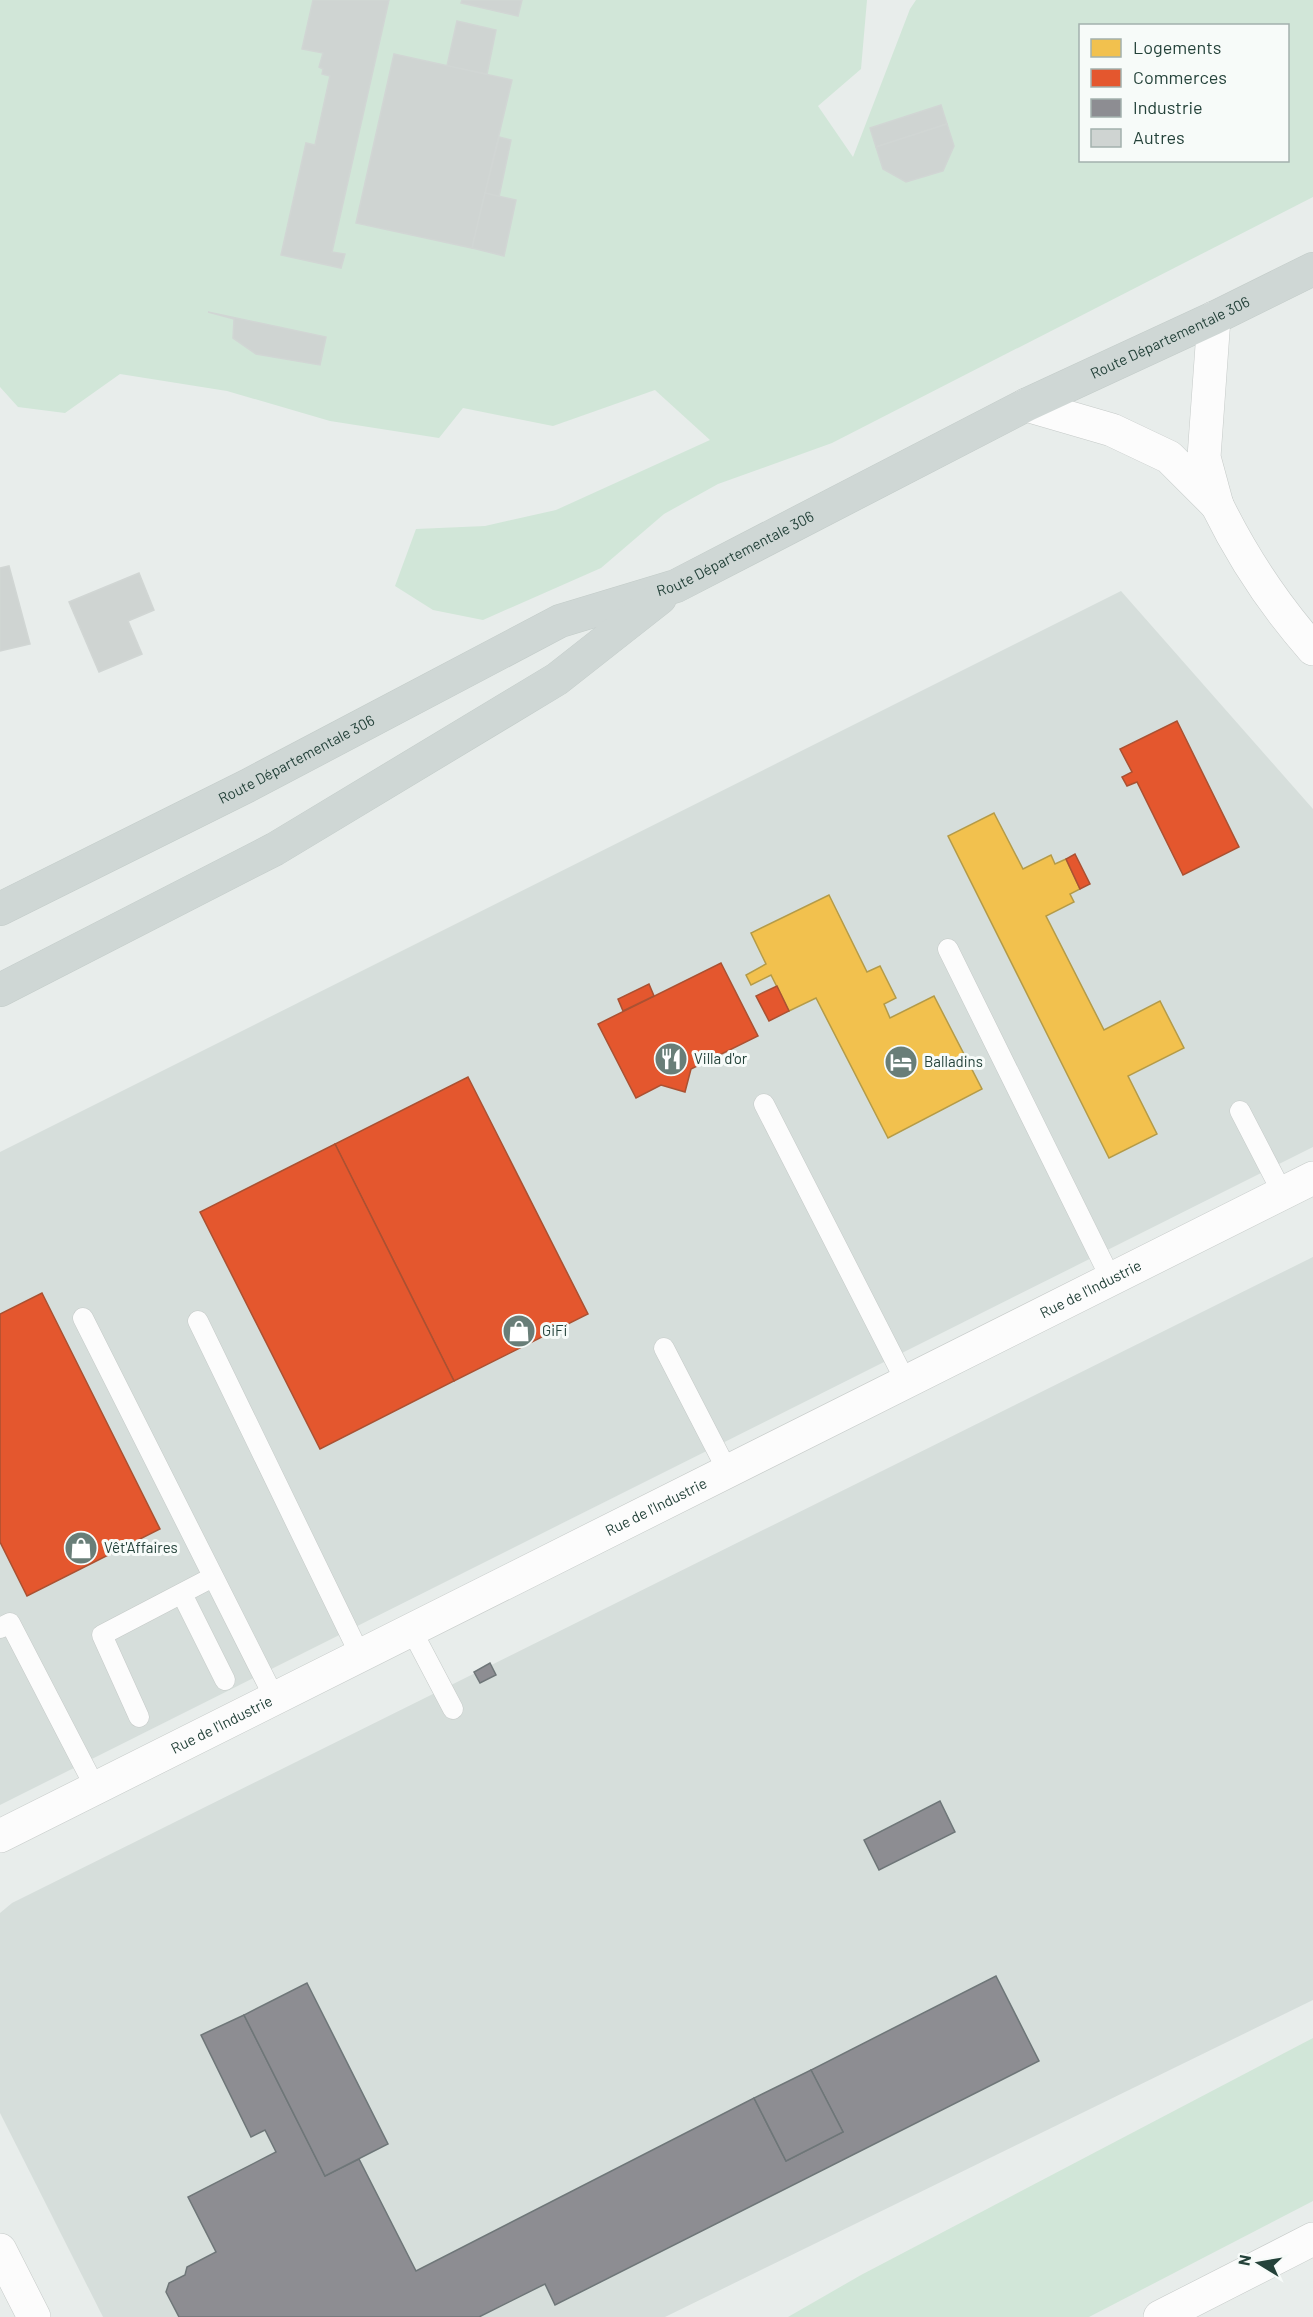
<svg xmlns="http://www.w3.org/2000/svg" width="1313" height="2317" font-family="Barlow,sans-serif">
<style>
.built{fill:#d6dedb}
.green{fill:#d1e6d8;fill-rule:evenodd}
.homes{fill:#f2c14e;stroke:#b49b48;stroke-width:1.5}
.shops{fill:#e4572e;stroke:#aa5132;stroke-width:1.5}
.industry{fill:#8d8d92;stroke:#6e7678;stroke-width:1.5}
.building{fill:#cfd4d2;stroke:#d1d6d4;stroke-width:1.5}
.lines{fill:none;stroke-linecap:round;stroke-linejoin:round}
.service-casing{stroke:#c5cac8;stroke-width:21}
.minor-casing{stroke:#c5cac8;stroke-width:34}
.tertiary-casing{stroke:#c5cac8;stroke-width:34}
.primary-casing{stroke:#c3ccc9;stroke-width:34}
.service{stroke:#fcfcfc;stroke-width:20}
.minor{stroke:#fcfcfc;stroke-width:33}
.tertiary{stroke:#fcfcfc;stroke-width:33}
.primary{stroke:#cfd7d5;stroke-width:33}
.labels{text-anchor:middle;stroke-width:6;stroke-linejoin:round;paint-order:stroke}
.street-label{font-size:15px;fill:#24423a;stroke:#f7fbf9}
.poi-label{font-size:15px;fill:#24423a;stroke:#f7fbf9;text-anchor:start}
</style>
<rect width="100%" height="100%" fill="#e8edeb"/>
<g class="built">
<path d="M1121,591L1313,809V1147L0,1805V1152Z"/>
<path d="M1313,1257V2000L665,2317H103L0,2113V1913L12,1903Z"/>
</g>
<g class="green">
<path d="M0,0H867L861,69L818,106L853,157L910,9L916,0H1313V197L832,443L718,484L664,514L601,568L483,620L433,610L395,586L416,529L485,526L556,510L710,440L655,390L553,426L463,408L439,438L330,421L227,391L120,374L65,413L18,407L0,387ZM1080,26H1288V160H1080Z"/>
<path d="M1313,2038V2201L1089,2317H788L861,2275Z"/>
</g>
<g class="homes">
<path d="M994,813L1023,869L1051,855L1055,864L1066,859L1080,889L1070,894L1074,902L1046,916L1104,1030L1160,1001L1184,1048L1128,1076L1157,1134L1109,1158L948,836Z"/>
<path d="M829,895L867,972L880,966L896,998L884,1004L890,1018L934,996L982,1089L888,1138L816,998L789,1011L771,975L751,985L746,975L766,964L751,933Z"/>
</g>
<g class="shops">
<path d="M1177,721L1239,847L1183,875L1137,782L1127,786L1122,777L1132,772L1120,749Z"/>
<path d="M1075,854L1090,884L1080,889L1066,859Z"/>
<path d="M721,963L758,1036L691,1069L685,1092L661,1085L636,1098L598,1024Z"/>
<path d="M649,984L654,996L623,1011L618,999Z"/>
<path d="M777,986L789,1011L769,1021L756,996Z"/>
<path d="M468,1077L588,1314L454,1381L335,1144Z"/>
<path d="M335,1144L454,1381L320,1449L200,1212Z"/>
<path d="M42,1293L160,1529L27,1596L0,1542V1314Z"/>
</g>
<g class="industry">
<path d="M490,1663L496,1675L480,1683L474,1672Z"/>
<path d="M940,1801L955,1832L879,1870L864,1840Z"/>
<path d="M996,1976L1039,2061L555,2305L545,2284L479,2317H179L166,2292L169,2283L185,2275L187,2267L216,2252L188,2197L276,2152L265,2130L251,2137L201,2035L244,2015L325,2176L359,2159L416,2271L754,2098L786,2161L843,2132L811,2070Z"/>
<path d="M307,1983L388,2144L325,2176L244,2015Z"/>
<path d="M811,2070L843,2132L786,2161L754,2098Z"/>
</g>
<g class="building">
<path d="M313,0H389L332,252L345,254L341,268L281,255L306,143L315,145L330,76L322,74L323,69L319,67L323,53L302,49Z"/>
<path d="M462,0H522L518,16L461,3Z"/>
<path d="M457,21L496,30L487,74L447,66Z"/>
<path d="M394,54L512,80L472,248L356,223Z"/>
<path d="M941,105L947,124L876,147L870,128Z"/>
<path d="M947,124L954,146L943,171L906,182L883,169L876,147Z"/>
<path d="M499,137L511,140L499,197L485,193Z"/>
<path d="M485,193L516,200L504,256L472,248Z"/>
<path d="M208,312L326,337L320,365L256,354L233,338L234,319Z"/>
<path d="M9,566L30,644L0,651V568Z"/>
<path d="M139,573L154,610L128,621L142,654L99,672L69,602Z"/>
</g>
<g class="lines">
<g class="service-casing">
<g id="service">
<path d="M948,949L1111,1279"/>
<path d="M764,1104L906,1382"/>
<path d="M1240,1111L1283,1194"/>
<path d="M83,1318L275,1699"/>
<path d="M198,1321L361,1657"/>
<path d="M664,1348L728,1472"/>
<path d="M182,1594L225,1680"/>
<path d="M0,1628L10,1623L96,1789"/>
<path d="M412,1631L453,1709"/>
<path d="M139,1717L102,1635L213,1577"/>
</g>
</g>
<g class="minor-casing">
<g id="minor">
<path d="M1026,405L1112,430L1169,457L1217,505L1204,457L1214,318"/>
<path d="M1217,505C1242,556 1275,606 1313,649"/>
<path id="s1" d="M0,1836L1313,1178"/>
</g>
</g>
<g class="tertiary-casing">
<g id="tertiary">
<path d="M0,2250L34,2317"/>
<path d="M1160,2317L1313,2239"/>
</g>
</g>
<g class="primary-casing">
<g id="primary">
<path id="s2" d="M0,909L247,786L560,621L676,586L1026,405L1214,318L1313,269"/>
<path d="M0,990L275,849L557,679L660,598"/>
</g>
</g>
<use href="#service" class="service"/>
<use href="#minor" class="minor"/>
<use href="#tertiary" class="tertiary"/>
<use href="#primary" class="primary"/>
</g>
<defs>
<g id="restaurant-disc" transform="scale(1.725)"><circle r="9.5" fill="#697e78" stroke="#f7fbf9"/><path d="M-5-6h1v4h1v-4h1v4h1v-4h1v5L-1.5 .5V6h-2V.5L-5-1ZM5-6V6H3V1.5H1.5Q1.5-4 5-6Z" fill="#fff"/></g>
<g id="hotel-disc" transform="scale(1.725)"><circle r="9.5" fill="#697e78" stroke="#f7fbf9"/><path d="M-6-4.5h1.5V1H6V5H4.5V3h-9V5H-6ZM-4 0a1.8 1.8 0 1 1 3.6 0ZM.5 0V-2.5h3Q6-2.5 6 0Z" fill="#fff"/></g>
<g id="shop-disc" transform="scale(1.725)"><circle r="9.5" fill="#697e78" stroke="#f7fbf9"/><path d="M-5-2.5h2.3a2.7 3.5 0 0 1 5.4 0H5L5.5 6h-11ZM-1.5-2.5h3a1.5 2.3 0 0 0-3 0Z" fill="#fff"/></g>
</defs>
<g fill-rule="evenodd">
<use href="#restaurant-disc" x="671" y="1059"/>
<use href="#hotel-disc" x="901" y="1062"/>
<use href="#shop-disc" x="519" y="1331"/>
<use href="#shop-disc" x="81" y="1548"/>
</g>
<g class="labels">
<g class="street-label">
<text dy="5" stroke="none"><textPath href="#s2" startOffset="1304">Route Départementale 306</textPath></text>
<text dy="5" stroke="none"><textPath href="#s2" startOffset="818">Route Départementale 306</textPath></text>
<text dy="5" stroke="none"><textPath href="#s2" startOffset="332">Route Départementale 306</textPath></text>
<text dy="5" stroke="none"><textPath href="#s1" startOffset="1220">Rue de l'Industrie</textPath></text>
<text dy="5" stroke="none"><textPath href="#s1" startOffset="734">Rue de l'Industrie</textPath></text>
<text dy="5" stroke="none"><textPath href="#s1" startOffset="248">Rue de l'Industrie</textPath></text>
</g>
<g class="poi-label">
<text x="694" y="1064">Villa d'or</text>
<text x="924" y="1067">Balladins</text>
<text x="542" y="1336">GiFi</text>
<text x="104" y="1553">Vêt'Affaires</text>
</g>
</g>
<rect x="1079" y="24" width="210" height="138" fill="#f7fbf9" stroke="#a3b1ad" stroke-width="1.5"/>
<rect x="1091" y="39" width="30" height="18" fill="#f2c14e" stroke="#a3b1ad" stroke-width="1.5"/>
<text x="1133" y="54" font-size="18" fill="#24423a">Logements</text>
<rect x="1091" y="69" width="30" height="18" fill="#e4572e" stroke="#a3b1ad" stroke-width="1.5"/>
<text x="1133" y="84" font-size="18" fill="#24423a">Commerces</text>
<rect x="1091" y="99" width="30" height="18" fill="#8d8d92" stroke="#a3b1ad" stroke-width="1.5"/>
<text x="1133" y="114" font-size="18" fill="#24423a">Industrie</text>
<rect x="1091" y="129" width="30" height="18" fill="#cfd4d2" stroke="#a3b1ad" stroke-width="1.5"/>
<text x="1133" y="144" font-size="18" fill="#24423a">Autres</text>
<g transform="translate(1259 2263) rotate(281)" stroke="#f7fbf9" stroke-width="4.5" paint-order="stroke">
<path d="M0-4.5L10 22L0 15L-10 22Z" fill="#24423a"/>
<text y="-9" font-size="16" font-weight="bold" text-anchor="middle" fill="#24423a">N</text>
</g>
</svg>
